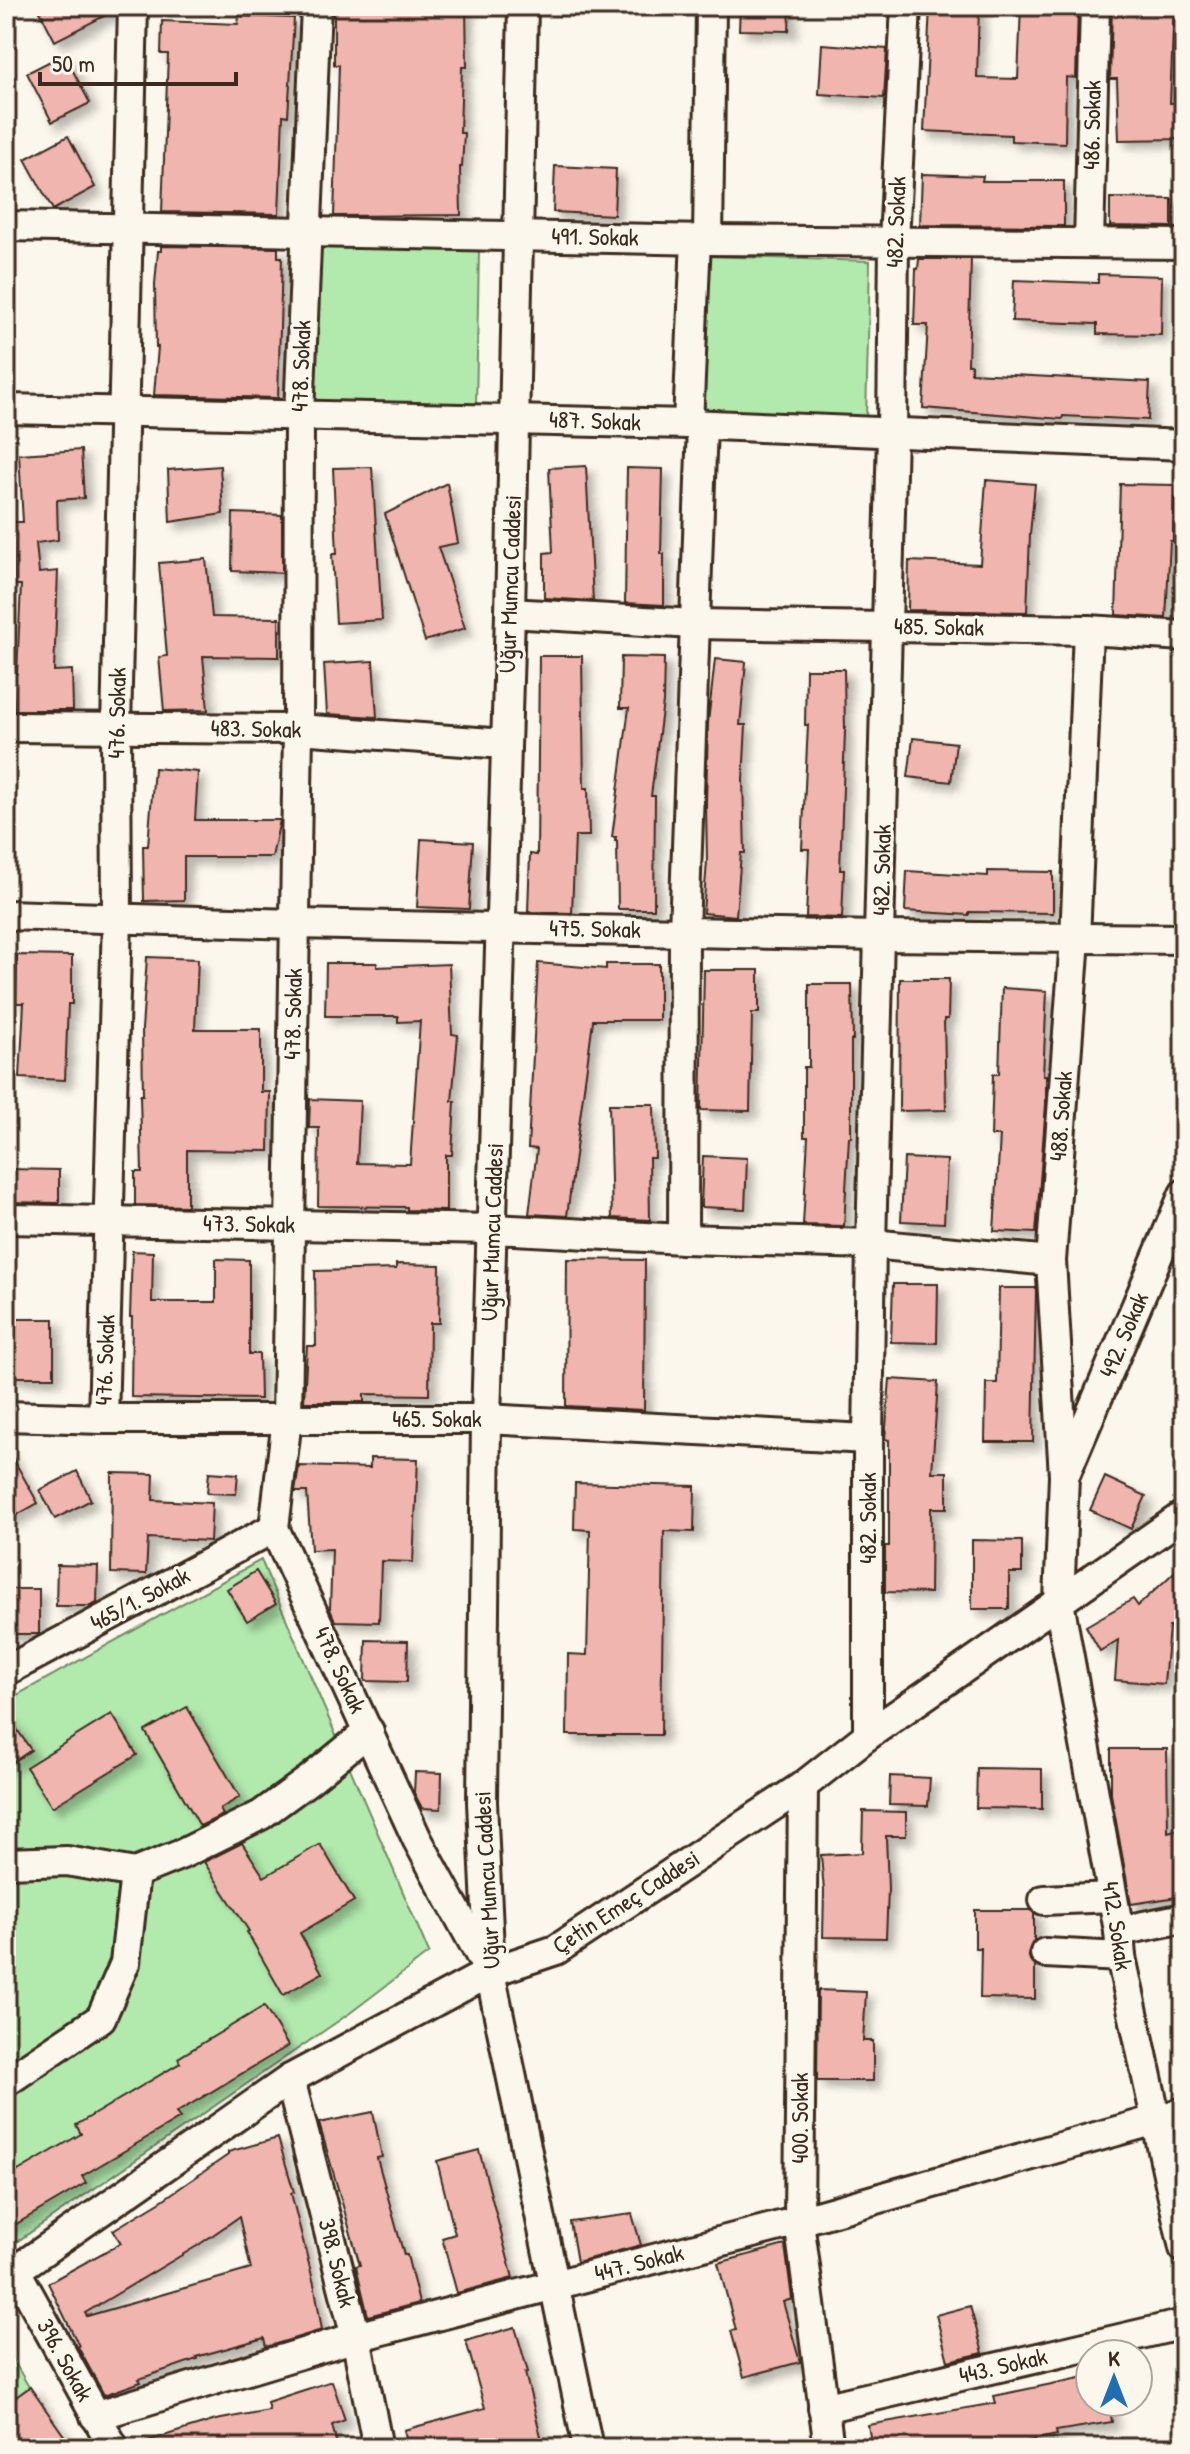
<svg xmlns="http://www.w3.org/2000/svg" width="1190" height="2454" font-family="'Patrick Hand',sans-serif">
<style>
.green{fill:#b2eaae;stroke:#768a66;stroke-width:2}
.building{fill:#f0b5af;stroke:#3b2a1e;stroke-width:2;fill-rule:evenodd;filter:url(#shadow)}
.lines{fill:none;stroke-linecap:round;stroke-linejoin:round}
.minor-casing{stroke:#3b2a1e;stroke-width:34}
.minor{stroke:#fbf7ec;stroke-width:28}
.labels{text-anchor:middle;stroke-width:6;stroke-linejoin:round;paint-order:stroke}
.street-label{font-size:24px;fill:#3b2a1e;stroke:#fbf7ec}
</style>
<defs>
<filter id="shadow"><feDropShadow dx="7" dy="7" stdDeviation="4" flood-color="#0004"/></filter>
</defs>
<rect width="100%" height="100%" fill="#fbf7ec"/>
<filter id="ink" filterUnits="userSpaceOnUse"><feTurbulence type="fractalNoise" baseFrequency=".0125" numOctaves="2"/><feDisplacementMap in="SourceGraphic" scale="16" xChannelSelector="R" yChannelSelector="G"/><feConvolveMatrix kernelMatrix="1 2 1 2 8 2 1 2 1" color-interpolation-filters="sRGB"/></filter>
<g filter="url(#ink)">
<g class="green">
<path d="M311,247L479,250L476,407L308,403Z"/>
<path d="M704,256L870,261L866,418L699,413Z"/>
<path d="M261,1560L429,1953L350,2013L6,2249V1701Z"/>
<path d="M6,2348L65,2448H6Z"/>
</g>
<g class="building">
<path d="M37,6H116V10L55,41Z"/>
<path d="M334,6H466L467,67H462L460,133H464L462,167H460L461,215L334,216L339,65H334Z"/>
<path d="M740,6H790L789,31L739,30Z"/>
<path d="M930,6H979L977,78L1018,79L1021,6H1078L1076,78L1066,77L1065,143L1011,141V135L924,131Z"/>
<path d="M1112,6H1174L1170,103H1181L1182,139L1119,140L1117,79H1110Z"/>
<path d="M239,16L294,18L288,116L283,115L279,214L162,212L168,54H161L162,21L238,24Z"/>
<path d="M822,44L887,49L884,98L819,94Z"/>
<path d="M64,54L90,103L52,122L27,73Z"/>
<path d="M68,136L95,187L53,210L25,159Z"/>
<path d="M555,166L616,169L614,215L553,212Z"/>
<path d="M922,174L983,176L982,181H1064V226L920,225Z"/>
<path d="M1110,198L1172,199V227L1110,226Z"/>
<path d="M161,246L278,248V257H282L278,398L154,395L158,347H156L155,284L158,251H161Z"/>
<path d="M919,259H971L968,364H971V373L1150,382L1148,420L1063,416L1062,419L923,408L928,325H914L916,269H918Z"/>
<path d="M1098,274L1162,276L1161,335L1097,334V324L1012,321L1014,280L1098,283Z"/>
<path d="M81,450L84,498L57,500L58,540L36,543L39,573L58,571L54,671L72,670L73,710H14L12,673H17L21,585H14L13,522H23L19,454Z"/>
<path d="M220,466L223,514L170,522L168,470Z"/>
<path d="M586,466L593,601L544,598V553L553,552L549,468Z"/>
<path d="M372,467L382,620L336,623L332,554H337L333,468Z"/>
<path d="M627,468L663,469L661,554H664V605L625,603Z"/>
<path d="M986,480L1035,484L1030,534L1027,612L908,610L909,561L980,564Z"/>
<path d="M447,483L458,543L438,547L465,628L425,641L385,514Z"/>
<path d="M1120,484L1174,485L1173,541H1170L1166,618L1116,615Z"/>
<path d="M233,513L282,515V573L232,571Z"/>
<path d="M206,559L212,617L279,618V657L203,656L208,710L164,711L159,657L167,656L159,563Z"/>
<path d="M539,656H582L584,788H588L589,836H575L572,913L528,912L530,854L537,855Z"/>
<path d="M621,657L664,658L663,702L651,796H655L654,909H618L617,841H615L616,837H612L629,708H620Z"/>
<path d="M715,659L746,662L740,725H746L743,780L745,853H741L736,916L703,913L707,861L706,804L708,723Z"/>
<path d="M373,661L377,717L327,714L324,664Z"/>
<path d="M806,669H844L845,732L840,870H844L842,918L806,917L809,849H802L808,725H805Z"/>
<path d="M913,738L956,743L951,782L908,777Z"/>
<path d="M154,768L198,772L195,820H280L272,857H184V900L144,901L143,846H148Z"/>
<path d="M421,839L473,842L469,909L417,907Z"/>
<path d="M907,871L988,876V871L1053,872V913L969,912V915L905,911Z"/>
<path d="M17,955L72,956V1004H68L65,1080L20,1078L24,1003H16Z"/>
<path d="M147,957L198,959L195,1029H261V1092H270L269,1151L187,1150V1206L135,1205V1172H142L140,1095H143L142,1029Z"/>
<path d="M326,963H377V967L449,964L452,1034L458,1035L452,1101H455L452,1155H446V1211L407,1210V1207L318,1206L319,1128H309L310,1099L360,1101L357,1163L410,1164L420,1021L398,1022V1016H325Z"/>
<path d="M538,963L606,969V964H659V1020H593L567,1216L529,1214L537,1149L528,1148Z"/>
<path d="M704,970H759V1013H752L750,1111L701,1110Z"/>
<path d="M900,979H949L948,1019H944L946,1110L899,1111Z"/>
<path d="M809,984H852L853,1040H851V1137H849L844,1226L803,1225L808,1137H804V1067H809Z"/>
<path d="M1002,988L1047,991L1043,1075H1046V1104L1036,1233L994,1231L1000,1136H991L993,1074H999Z"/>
<path d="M609,1104H654L655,1158H649L650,1220L612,1218Z"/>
<path d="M703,1156L747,1158L745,1209L701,1207Z"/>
<path d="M904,1158L947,1160L944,1223L901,1221Z"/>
<path d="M6,1169L59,1170V1203L6,1202Z"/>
<path d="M132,1251L153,1252L152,1302H216V1259L249,1260V1354H259L260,1399L131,1397L132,1317H130Z"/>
<path d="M567,1259L645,1260L644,1410L566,1406Z"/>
<path d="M396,1264L440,1265L439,1323H430L429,1395L364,1394V1402H304L307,1346H316L315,1271L396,1269Z"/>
<path d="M893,1284H938L937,1343L891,1342Z"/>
<path d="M999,1288H1036L1033,1442H985L986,1383H997Z"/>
<rect x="8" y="1319" width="46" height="58"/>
<path d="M890,1379L938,1382L932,1472H947V1508H931L930,1593L885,1592V1546H889V1440L885,1439Z"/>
<path d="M6,1446L38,1503L6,1521Z"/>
<path d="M370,1458L418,1459L413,1562L381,1561L379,1622L335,1621L330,1609L332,1549L311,1550L307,1492H295L299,1466L370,1468Z"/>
<path d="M77,1471L91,1500L55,1519L40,1490Z"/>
<path d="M209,1472L238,1474L236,1494L207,1493Z"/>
<path d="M112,1473L154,1474L153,1500L212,1503L210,1541L148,1538L146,1574L111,1573Z"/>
<path d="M1105,1477L1146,1496L1131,1529L1090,1510Z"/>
<path d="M575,1483L695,1486L694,1532L664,1531L661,1735H567L568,1654L587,1655L590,1530L574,1529Z"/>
<path d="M972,1540L1022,1541V1573H1009V1609H972Z"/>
<path d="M1184,1563V1620L1169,1627L1164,1684L1115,1680L1118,1640L1100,1651L1086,1626L1133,1599L1138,1606Z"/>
<path d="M57,1565L98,1566L97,1603L91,1606H56Z"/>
<path d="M256,1571L276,1604L247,1621L227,1589Z"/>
<rect x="6" y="1589" width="33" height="45"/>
<path d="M366,1640L408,1641L407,1682L365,1681Z"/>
<path d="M187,1707L240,1797L220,1809L223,1815L200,1826L145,1731Z"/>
<path d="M6,1713L31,1750L6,1767Z"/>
<path d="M112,1714L137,1755L52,1807L26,1767Z"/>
<path d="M1111,1749H1167L1168,1832L1184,1828V1896L1131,1904L1111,1794Z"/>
<path d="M977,1768L1042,1769V1809L976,1808Z"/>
<path d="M415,1772L442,1773L441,1809L422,1808L414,1793Z"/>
<path d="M890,1776L930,1778L928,1806L889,1805Z"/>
<path d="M863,1811L906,1812V1836H886L888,1889L886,1938L823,1937L824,1891L821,1855L862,1853Z"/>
<path d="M242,1843L264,1877L320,1844L354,1901L300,1933L322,1973L283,1995L247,1932L249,1931L204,1862Z"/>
<path d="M975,1910H1030L1034,1913V1940L1028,1953L1030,1960L1035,1966V1999L980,1998L981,1948H975Z"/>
<path d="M818,1990L866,1992L863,2041H873V2081H817Z"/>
<path d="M264,2006L288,2046L176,2113L180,2118L82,2176L86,2183L6,2230V2178L81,2134L76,2125L180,2063L178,2058Z"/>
<path d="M373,2112L382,2157L377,2158L404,2255H407L419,2303L368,2316L356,2266L360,2265L319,2123Z"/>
<path d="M278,2138L294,2192L291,2193L315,2288L322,2330L266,2347L264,2338L196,2357L197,2359L139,2379L141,2382L104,2395L78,2347L79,2346L48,2283L121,2243L113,2230L161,2201L228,2155V2152ZM239,2217L251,2269L87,2316L85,2313L197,2246Z"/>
<path d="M479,2150L513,2278L457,2293L442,2238L455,2234L437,2161Z"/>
<path d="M632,2214L641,2245L577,2262L570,2222Z"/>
<path d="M785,2245L792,2299L783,2302L800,2362L744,2377L731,2331L736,2330L718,2263Z"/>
<path d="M970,2306L983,2353L948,2361L936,2315Z"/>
<path d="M515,2327L528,2372L525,2373L544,2448H409L404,2430L485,2408L466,2341Z"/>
<path d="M1090,2376V2402H1109L1112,2422L1056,2431L1057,2435L1005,2446V2443L975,2448H872L868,2425L996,2403L994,2396Z"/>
<path d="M332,2381L345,2420L332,2425L338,2448H144V2442L216,2420L269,2410L267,2402Z"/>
<path d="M30,2387L67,2440L55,2448H14L6,2436V2404Z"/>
</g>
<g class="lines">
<g class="minor-casing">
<g id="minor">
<path d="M316,6L299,415L298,729L287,1419L274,1528L417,1839L485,1964"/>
<path d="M523,6L510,613L486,1419L482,1802L490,1972L588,2448"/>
<path d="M6,226L708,240L1184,244"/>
<path d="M708,240L711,6"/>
<path d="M1089,243L1095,6"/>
<path d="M6,409L688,424L1184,445"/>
<path d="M688,424L696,239"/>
<path d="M510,613L694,624L1088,630L1184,636"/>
<path d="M1088,630L1075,939L1051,1261L1064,1476L1059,1602L1119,1931L1121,1957L1184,2248"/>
<path d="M6,727L298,729L505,744"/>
<path d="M6,915L295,924L880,936L1184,939"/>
<path d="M6,1219L493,1229L683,1239L871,1244L1051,1261"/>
<path d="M683,1239L684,931L702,425"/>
<path d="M6,1416L103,1419H486L868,1439"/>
<path d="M103,1419L117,919L116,728L133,6"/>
<path d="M1066,1472L1184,1194"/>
<path d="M6,1671L274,1528"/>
<path d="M868,1735V1439L871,1244L892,434L894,241L906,6"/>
<path d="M803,1786L799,2221L829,2448"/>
<path d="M6,1863L67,1861L135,1873L182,1854L261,1815L309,1780L369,1731"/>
<path d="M1044,1900L1112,1897"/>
<path d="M1119,1931L1184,1918"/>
<path d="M1045,1953L1121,1957"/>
<path d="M290,2079L356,2337L378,2448"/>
<path d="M6,2082L101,2018L125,1963L135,1873"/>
<path d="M16,2271L114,2448"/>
<path d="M6,2277L290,2079L490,1972L556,1950L803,1786L868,1735L1184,1515"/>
<path d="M823,2408L1184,2324"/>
<path d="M95,2416L356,2337L799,2221L1184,2112"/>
</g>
</g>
<use href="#minor" class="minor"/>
</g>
</g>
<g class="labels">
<g class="street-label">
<text transform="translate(1092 125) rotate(-89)" y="8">486. Sokak</text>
<text transform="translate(896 222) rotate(-88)" y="8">482. Sokak</text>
<text transform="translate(595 237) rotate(1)" y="8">491. Sokak</text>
<text transform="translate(301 366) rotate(-88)" y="8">478. Sokak</text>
<text transform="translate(595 421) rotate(2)" y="8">487. Sokak</text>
<text transform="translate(510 584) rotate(-88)" y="8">Uğur Mumcu Caddesi</text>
<text transform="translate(939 627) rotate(1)" y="8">485. Sokak</text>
<text transform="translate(117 713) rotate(-89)" y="8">476. Sokak</text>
<text transform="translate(256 729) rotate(1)" y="8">483. Sokak</text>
<text transform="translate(882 870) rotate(-89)" y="8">482. Sokak</text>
<text transform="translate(595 929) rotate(1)" y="8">475. Sokak</text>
<text transform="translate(293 1014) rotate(-89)" y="8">478. Sokak</text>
<text transform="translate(1061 1116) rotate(-86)" y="8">488. Sokak</text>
<text transform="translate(249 1224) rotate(1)" y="8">473. Sokak</text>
<text transform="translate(492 1232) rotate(-88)" y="8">Uğur Mumcu Caddesi</text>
<text transform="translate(1124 1335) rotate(-67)" y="8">492. Sokak</text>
<text transform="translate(105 1360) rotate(-88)" y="8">476. Sokak</text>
<text x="437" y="1427">465. Sokak</text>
<text transform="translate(868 1518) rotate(-90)" y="8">482. Sokak</text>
<text transform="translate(140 1599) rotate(-28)" y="8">465/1. Sokak</text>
<text transform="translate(340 1670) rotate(65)" y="8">478. Sokak</text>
<text transform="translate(487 1880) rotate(-93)" y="8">Uğur Mumcu Caddesi</text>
<text transform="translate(626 1902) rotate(-33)" y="8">Çetin Emeç Caddesi</text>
<text transform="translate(1117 1926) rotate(81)" y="8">412. Sokak</text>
<text transform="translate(800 2118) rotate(-90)" y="8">400. Sokak</text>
<text transform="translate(337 2263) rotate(76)" y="8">398. Sokak</text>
<text transform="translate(639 2263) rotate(-14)" y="8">447. Sokak</text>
<text transform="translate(65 2360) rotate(61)" y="8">396. Sokak</text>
<text transform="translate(1003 2366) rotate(-13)" y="8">443. Sokak</text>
</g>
</g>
<rect width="1190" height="2454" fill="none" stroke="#fbf7ec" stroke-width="32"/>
<rect x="16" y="16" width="1158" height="2422" fill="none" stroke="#3b2a1e" stroke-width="3" filter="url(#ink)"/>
<g transform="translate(1114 2378)"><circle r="38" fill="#fbf7ec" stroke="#aea59a" stroke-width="2"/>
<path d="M0-6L14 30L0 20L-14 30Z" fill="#1f6fb2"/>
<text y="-12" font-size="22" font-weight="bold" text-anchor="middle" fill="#3b2a1e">K</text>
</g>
<path d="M40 72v12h196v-12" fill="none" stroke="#3b2a1e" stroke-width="4"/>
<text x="52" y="72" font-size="24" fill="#3b2a1e" stroke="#fbf7ec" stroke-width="6" paint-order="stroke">50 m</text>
</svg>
